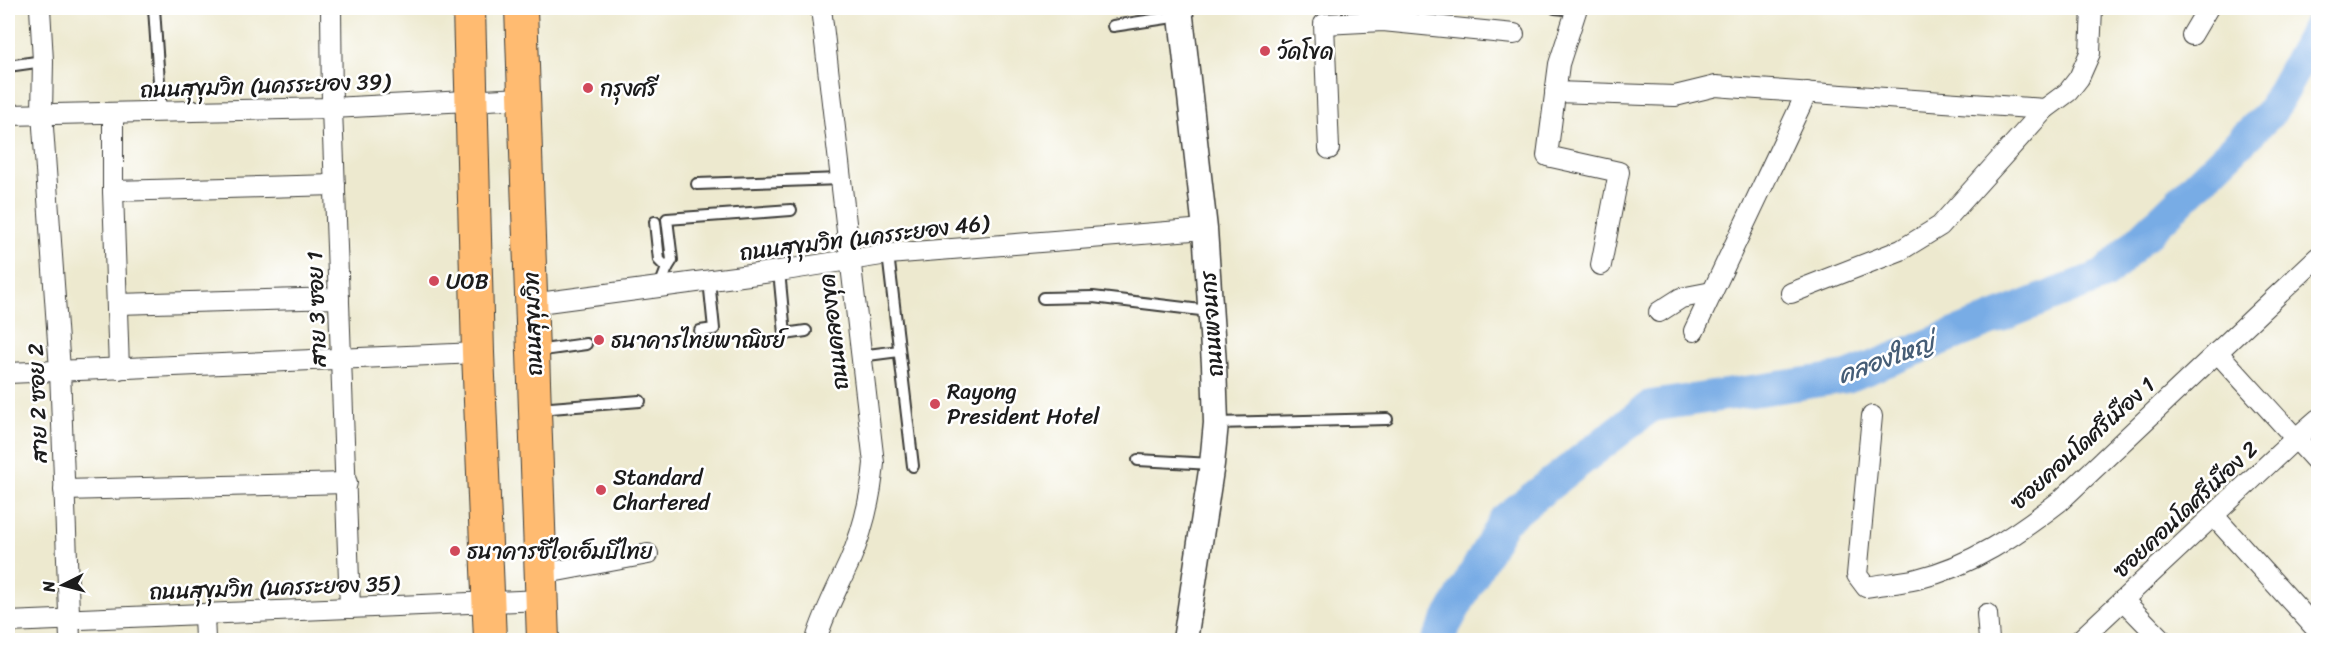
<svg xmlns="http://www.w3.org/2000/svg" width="2326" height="648" font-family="Sriracha,'Playpen Sans Thai',sans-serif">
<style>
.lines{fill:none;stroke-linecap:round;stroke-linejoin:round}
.river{stroke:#78ace5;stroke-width:32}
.service-casing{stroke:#3b3b37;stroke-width:14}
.minor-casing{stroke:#3b3b37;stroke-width:22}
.tertiary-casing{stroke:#3b3b37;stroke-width:27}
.primary-casing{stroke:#3b3b37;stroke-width:34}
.service{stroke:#fff;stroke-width:10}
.minor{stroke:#fff;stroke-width:20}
.tertiary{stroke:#fff;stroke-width:24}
.primary{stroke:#ffbb71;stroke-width:32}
.poi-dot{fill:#d1495b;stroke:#fff;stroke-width:2}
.labels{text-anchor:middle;stroke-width:5;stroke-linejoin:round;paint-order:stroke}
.poi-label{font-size:22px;fill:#1c1c1c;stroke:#fff;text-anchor:start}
.street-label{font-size:22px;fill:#1c1c1c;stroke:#fff}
.water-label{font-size:24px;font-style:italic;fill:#455d76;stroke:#fff}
</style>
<rect width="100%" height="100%" fill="#fff"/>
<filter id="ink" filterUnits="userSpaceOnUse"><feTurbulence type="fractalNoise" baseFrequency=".0167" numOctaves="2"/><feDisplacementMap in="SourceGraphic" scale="12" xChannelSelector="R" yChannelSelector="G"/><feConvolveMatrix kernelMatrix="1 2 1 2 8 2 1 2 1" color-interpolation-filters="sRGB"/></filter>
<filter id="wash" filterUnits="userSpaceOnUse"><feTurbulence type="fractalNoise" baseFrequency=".008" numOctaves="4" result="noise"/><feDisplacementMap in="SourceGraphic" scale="24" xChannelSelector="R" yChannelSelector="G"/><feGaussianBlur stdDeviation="1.35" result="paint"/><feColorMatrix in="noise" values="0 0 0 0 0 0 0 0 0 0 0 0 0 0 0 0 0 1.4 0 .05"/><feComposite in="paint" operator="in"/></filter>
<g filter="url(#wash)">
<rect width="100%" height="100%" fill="#ede9cf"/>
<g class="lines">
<path class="river" d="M1437,640L1504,520L1651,406L1847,377L2104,275L2271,112L2318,27"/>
</g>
</g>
<g filter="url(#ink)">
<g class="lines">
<g class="service-casing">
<g id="service">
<path d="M154,8L161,112"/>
<path d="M1555,8L1576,10"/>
<path d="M1113,26L1180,16"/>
<path d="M8,66L43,61"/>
<path d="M697,184L841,179"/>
<path d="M655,222L659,260L667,268L660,286"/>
<path d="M888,254L913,466"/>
<path d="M667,268L672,260L667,219L791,210"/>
<path d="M779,271L785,334L806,331"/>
<path d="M1043,298L1093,297L1209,311"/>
<path d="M700,331L714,329L709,280"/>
<path d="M536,351L586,344"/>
<path d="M860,356L899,351"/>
<path d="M538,409L640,401"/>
<path d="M1216,423L1387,419"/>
<path d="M1138,460L1212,464"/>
</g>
</g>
<g class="minor-casing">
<g id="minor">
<path d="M40,8L43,61L42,113L60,370L70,640"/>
<path d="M331,8L332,108L350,608"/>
<path d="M1577,8L1559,64L1547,156L1619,172L1601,265"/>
<path d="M2192,35L2208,8"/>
<path d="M1555,92L1675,96L1716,86L1728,87L2045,109"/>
<path d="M113,113V191L119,369"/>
<path d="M8,115L332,108L524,98"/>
<path d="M1329,149L1324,24L1383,21L1514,34"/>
<path d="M113,191L335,185"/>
<path d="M1791,293L1901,250L1940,226L2045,109L2068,92L2079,78L2090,53L2092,8"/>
<path d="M117,304L339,298"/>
<path d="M531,304L779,271L888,254L1205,229"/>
<path d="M1659,312L1681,298L1712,292"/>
<path d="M1694,331L1807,92"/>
<path d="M2217,352L2318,463"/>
<path d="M8,373L478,353"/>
<path d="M1872,416L1857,575L1866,587C1883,584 1900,583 1917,579C1971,566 2016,535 2060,501L2318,257"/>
<path d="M64,490L347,483"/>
<path d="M2214,516L2318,631"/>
<path d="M541,574L648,554"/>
<path d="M2123,600L2162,640"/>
<path d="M1987,614L1989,640"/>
<path d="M204,615L205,640"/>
<path d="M8,622L542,600"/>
<path d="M816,640C824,613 837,589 849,563C863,531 871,498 874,463L821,8"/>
<path d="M2080,640L2295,439L2318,419"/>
</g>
</g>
<g class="tertiary-casing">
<path id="tertiary" d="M1180,8L1205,229L1214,364L1216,423L1212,464L1185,640"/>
</g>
<g class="primary-casing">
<g id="primary">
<path d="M469,8L478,353L490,640"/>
<path d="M521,8L543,640"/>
</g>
</g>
<use href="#service" class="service"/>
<use href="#minor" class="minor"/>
<use href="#tertiary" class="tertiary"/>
<use href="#primary" class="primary"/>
</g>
</g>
<g class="poi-dot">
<circle cx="1265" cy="51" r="6"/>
<circle cx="588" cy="88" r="6"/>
<circle cx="434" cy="281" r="6"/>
<circle cx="599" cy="340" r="6"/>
<circle cx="935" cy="404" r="6"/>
<circle cx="601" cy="490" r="6"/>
<circle cx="455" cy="551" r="6"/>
</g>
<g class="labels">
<g class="poi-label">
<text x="1277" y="59">วัดโขด</text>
<text x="600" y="96">กรุงศรี</text>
<text x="446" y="289">UOB</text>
<text x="611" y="348">ธนาคารไทยพาณิชย์</text>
<text x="947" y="399">Rayong<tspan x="947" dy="25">President Hotel</tspan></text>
<text x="613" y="485">Standard<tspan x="613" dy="25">Chartered</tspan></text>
<text x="467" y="559">ธนาคารซีไอเอ็มบีไทย</text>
</g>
<g class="street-label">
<text transform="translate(265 85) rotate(-2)" y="8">ถนนสุขุมวิท (นครระยอง 39)</text>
<text transform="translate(864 237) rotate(-7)" y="8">ถนนสุขุมวิท (นครระยอง 46)</text>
<text transform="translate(316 309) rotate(-92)" y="8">สาย 3 ซอย 1</text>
<text transform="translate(532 324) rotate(-92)" y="8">ถนนสุขุมวิท</text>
<text transform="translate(1211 324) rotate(-94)" y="8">ถนนพจนกร</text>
<text transform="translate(833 332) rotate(-97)" y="8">ถนนคลองขุด</text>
<text transform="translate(37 403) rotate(-92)" y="8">สาย 2 ซอย 2</text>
<text transform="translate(2082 443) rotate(-42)" y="8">ซอยคอนโดศรีเมือง 1</text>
<text transform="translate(2185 509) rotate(-43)" y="8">ซอยคอนโดศรีเมือง 2</text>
<text transform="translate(274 587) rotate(-2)" y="8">ถนนสุขุมวิท (นครระยอง 35)</text>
</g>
<g class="water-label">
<text transform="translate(1886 359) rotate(-20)" y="8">คลองใหญ่</text>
</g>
</g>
<rect width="2326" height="648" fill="none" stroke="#fff" stroke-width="30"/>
<g transform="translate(63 585) rotate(264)" stroke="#ffffff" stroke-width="4.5" paint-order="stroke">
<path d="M0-4.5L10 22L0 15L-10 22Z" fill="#1c1c1c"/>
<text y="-9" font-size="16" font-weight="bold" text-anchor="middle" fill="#1c1c1c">N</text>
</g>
</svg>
